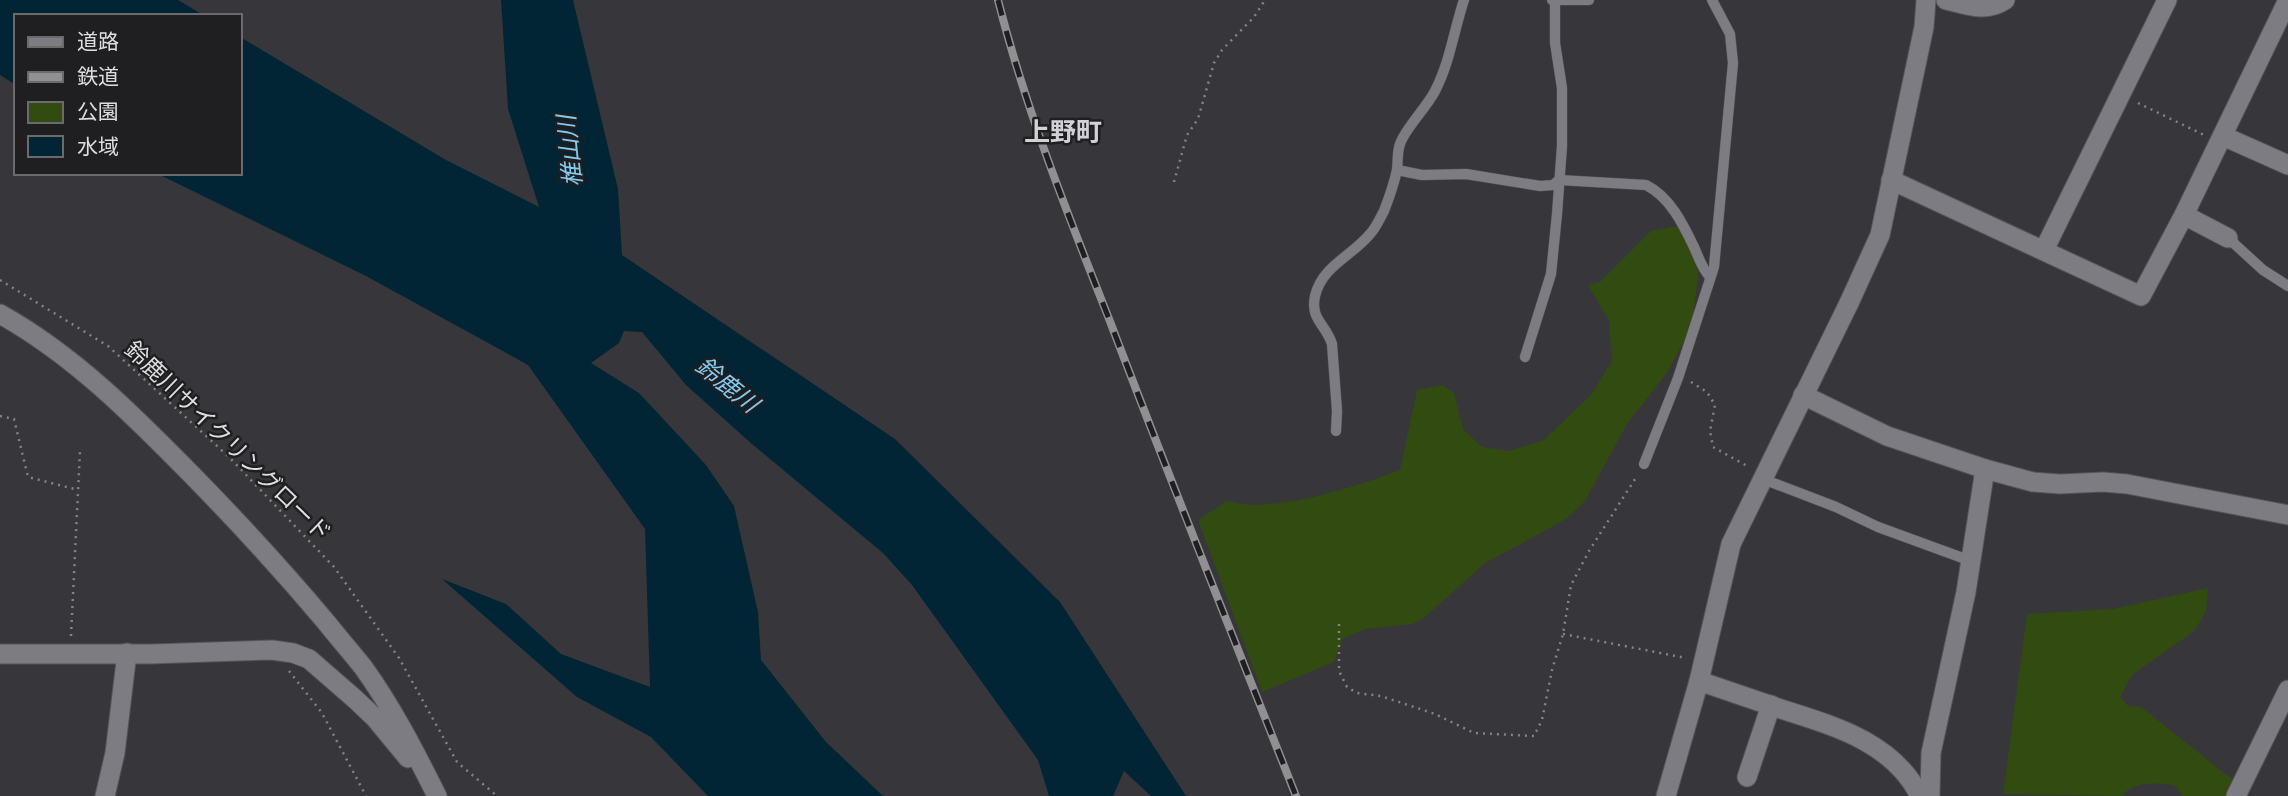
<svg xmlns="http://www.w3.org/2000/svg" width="2288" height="796" font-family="'Public Sans','Noto Sans JP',sans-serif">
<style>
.green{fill:#324b10}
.water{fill:#012534}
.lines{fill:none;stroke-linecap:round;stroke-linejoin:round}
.lane-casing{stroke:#545357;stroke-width:11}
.street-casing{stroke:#545357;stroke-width:21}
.path{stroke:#848487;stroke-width:2.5;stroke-dasharray:2 5;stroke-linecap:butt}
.lane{stroke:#7d7c82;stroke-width:10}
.street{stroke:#7d7c82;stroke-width:19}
.rail-casing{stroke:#909093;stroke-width:8}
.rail{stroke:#1f1e21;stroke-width:5;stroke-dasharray:16;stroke-linecap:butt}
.labels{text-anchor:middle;stroke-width:5;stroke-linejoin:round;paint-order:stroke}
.street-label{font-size:23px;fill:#dedde0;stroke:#1f1e21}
.water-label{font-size:24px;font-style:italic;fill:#81cbf0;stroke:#1f1e21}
.quarter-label{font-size:26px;font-weight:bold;fill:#d2d1d6;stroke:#1f1e21}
</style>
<rect width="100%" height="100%" fill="#37373b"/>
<g class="green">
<path d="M1689,224L1698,275L1692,326L1667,373L1627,424L1585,501L1566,519L1484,564L1424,618L1413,624L1365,629L1342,639L1334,662L1262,692L1198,520L1227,501C1236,503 1246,505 1255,505C1304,503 1355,487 1400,470L1417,390L1443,385L1454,393L1463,429L1482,447L1509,451L1544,440L1591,395L1612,361L1609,321L1588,285L1600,282L1651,231Z"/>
<path d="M2208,588L2206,612L2193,632L2132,675L2120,697L2128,706L2141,707L2233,780L2232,796H2183L2174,785C2156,783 2134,780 2122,796L2003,794L2027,614L2113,609Z"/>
</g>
<g class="water">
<path d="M0,0H178L205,16H16V85L0,75Z"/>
<path d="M501,0H573L618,189L622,255L895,439L1060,602L1186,796H1151L1124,771L1113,796H1049L1038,760L912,585L883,553L752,444L686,385L642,332L624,331L619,343L591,363L639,393L706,465L734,506L758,612L761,660L826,742L883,796H708L651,737L577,697L442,579L506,604L561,654L650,687L645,529L528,365L366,276L156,173H240V37L446,160L539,207L508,109Z"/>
</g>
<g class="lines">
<g class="lane-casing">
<g id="lane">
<path d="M1552,0H1589"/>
<path d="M1397,170L1422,175L1466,174L1540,186L1553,185L1559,180L1646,185C1670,197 1683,224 1694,247C1699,258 1702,269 1710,277"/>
<path d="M2228,238L2263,270L2288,286"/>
<path d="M1525,357L1551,274L1557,214L1562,146V88L1555,43V0"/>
<path d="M1336,431L1337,411L1332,344C1326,324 1310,320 1315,296C1322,266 1352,256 1370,234C1376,228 1380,218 1384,211C1389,198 1394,184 1397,170C1398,162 1397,152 1400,144C1404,130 1427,107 1435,91C1450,62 1454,30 1464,0"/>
<path d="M1644,464L1678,378L1714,267L1733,63L1730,34L1712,0"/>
<path d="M1763,479L1836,507L1878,527L1971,561"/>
</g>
</g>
<g class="street-casing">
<g id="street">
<path d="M1946,0C1968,5 1985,13 2005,0"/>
<path d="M2223,136L2288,165"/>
<path d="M1891,180L2141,296L2184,215L2288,0"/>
<path d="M2184,215L2228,238"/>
<path d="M2044,250L2167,0"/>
<path d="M0,314C74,355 135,417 194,477C240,524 284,572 326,622C338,637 351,652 363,667C392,707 415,752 437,796"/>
<path d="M1803,395L1887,436L1985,469L2033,482L2060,484L2103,482L2127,484L2288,515"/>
<path d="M0,654H151L272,650L293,653L309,659L355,699L375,718L408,758"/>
<path d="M1699,681C1726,690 1754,700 1781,709C1834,726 1893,742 1920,796"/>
<path d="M1747,777L1771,705"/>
<path d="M105,796L115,753L127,653"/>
<path d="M1666,796L1699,681L1731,544L1849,303L1880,235L1924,27L1926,0"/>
<path d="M1930,796L1931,753L1966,592L1985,469"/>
<path d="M2236,796L2288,690"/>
</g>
</g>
<g class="path">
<path d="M2138,103L2204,135"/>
<path d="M1174,182L1187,135L1198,119L1214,63L1222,50L1254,17L1265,0"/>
<path d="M0,280L108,346L229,457L334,567L399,658L457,762L497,796"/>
<path d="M1691,382L1707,392L1715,405L1710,431L1713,447L1749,467"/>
<path d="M0,416L14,419L28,477L78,490"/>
<path d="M1339,624V671L1347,687L1357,693L1381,696L1435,714L1474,733L1534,736L1542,720L1552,670L1563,634L1571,585L1589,551L1637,476"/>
<path d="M1563,634L1686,658"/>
<path d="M71,636L80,451"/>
<path d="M289,671L322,713L366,796"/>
</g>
<use href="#lane" class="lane"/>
<use href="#street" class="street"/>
<g class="rail-casing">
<path id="rail" d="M998,0C1026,111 1069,217 1111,324C1171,482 1234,639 1296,796"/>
</g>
<use href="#rail" class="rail"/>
</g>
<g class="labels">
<g class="street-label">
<text transform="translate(228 441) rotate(44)" y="8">鈴鹿川サイクリングロード</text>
</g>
<g class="water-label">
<text transform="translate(570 151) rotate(-96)" y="8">椎山川</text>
<text transform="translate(727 385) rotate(39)" y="8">鈴鹿川</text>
</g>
<g class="quarter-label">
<text x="1063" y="141">上野町</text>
</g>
</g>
<rect x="14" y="14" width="228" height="161" fill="#1f1e21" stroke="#6b6a6d" stroke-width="2"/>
<rect x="28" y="37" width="35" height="10" fill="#7d7c82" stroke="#6b6a6d" stroke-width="2"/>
<text x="77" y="49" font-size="21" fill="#dedde0">道路</text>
<rect x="28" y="72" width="35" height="10" fill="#909093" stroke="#6b6a6d" stroke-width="2"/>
<text x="77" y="84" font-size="21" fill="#dedde0">鉄道</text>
<rect x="28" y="102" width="35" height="21" fill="#324b10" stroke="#6b6a6d" stroke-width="2"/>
<text x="77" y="119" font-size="21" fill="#dedde0">公園</text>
<rect x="28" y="136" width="35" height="21" fill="#012534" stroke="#6b6a6d" stroke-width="2"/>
<text x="77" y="154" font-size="21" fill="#dedde0">水域</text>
</svg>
